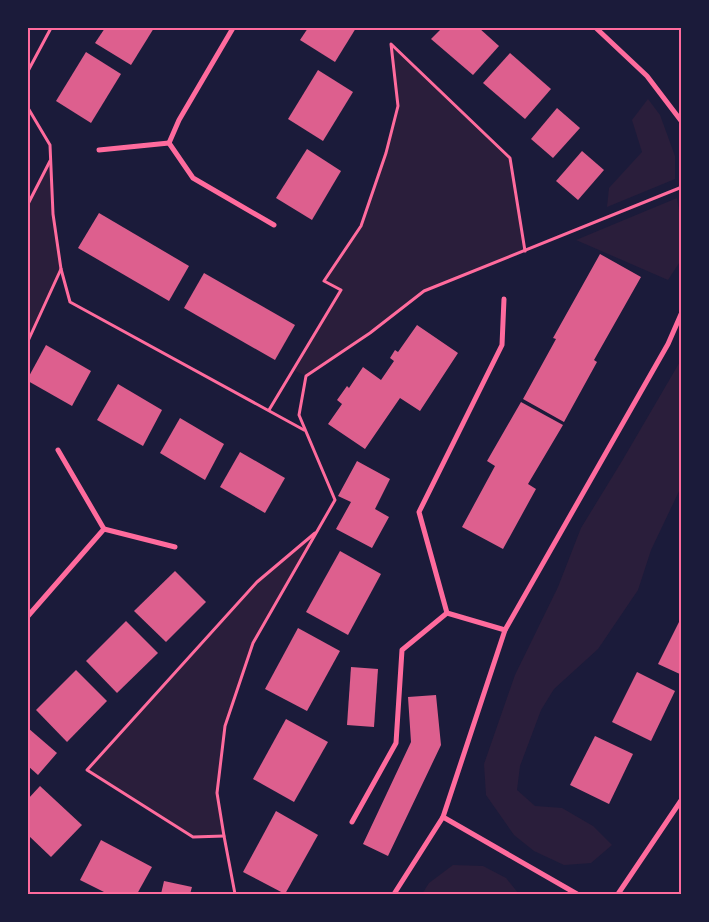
<svg xmlns="http://www.w3.org/2000/svg" width="709" height="922" font-family="'Open Sans',sans-serif">
<style>
.green{fill:#2a1e3b}
.building{fill:#dd5f8e}
.lines{fill:none;stroke-linecap:round;stroke-linejoin:round}
.path{stroke:#ff6b9d;stroke-width:3}
.minor{stroke:#ff6b9d;stroke-width:5}
.neatline{fill:none;stroke:#ff6b9d;stroke-width:2}
</style>
<rect width="100%" height="100%" fill="#1b1b3a"/>
<g class="green">
<path d="M391,44L510,158L525,251L424,291L370,333L306,376L293,370L341,290L324,281L361,226L386,153L398,106Z"/>
<path d="M648,99L660,115L675,156V179L607,207L609,188L642,152L632,120Z"/>
<path d="M50,161L53,214L61,269L28,341V204Z"/>
<path d="M677,198L681,225V260L668,280L576,240Z"/>
<path d="M681,360V487L651,550L638,590L598,649L554,689L541,710L520,766L517,790L535,806L562,808L593,826L612,845L591,863L564,865L534,851L514,835L486,795L484,764L515,675L558,587L581,528L622,461Z"/>
<path d="M317,531L253,643L225,726L217,793L224,836L193,837L87,770L257,582Z"/>
<path d="M453,865L483,866L506,878L519,894H422L429,883Z"/>
</g>
<g class="building">
<path d="M105,28H154L131,65L95,43Z"/>
<path d="M308,28H356L335,62L300,40Z"/>
<path d="M442,28H479L499,46L473,75L431,39Z"/>
<path d="M86,52L121,74L91,123L56,101Z"/>
<path d="M510,53L551,89L525,119L483,83Z"/>
<path d="M318,70L353,92L323,141L288,119Z"/>
<path d="M557,108L580,128L553,158L531,139Z"/>
<path d="M307,149L341,171L312,220L276,198Z"/>
<path d="M582,151L604,170L578,200L556,181Z"/>
<path d="M99,213L189,266L169,301L78,248Z"/>
<path d="M600,254L641,277L594,360L597,362L564,422L523,399L556,339L553,338Z"/>
<path d="M204,273L295,325L275,360L184,308Z"/>
<path d="M417,325L458,353L420,411L400,398L365,449L328,424L342,404L337,400L347,386L349,388L363,367L381,380L394,361L390,358L395,350L398,352Z"/>
<path d="M46,345L91,371L72,406L28,381V378Z"/>
<path d="M118,384L162,410L143,446L97,420Z"/>
<path d="M521,402L563,425L528,484L536,489L503,549L462,527L495,466L487,461Z"/>
<path d="M180,418L224,444L205,480L160,453Z"/>
<path d="M240,452L285,478L265,513L220,487Z"/>
<path d="M357,461L390,479L375,509L389,517L372,548L336,529L351,502L338,496Z"/>
<path d="M340,551L381,574L348,635L306,612Z"/>
<path d="M175,571L206,602L166,642L134,611Z"/>
<path d="M682,616V675L658,664Z"/>
<path d="M126,621L158,653L117,693L86,661Z"/>
<path d="M298,628L340,651L307,711L265,689Z"/>
<path d="M351,667L378,669L374,727L347,725Z"/>
<path d="M76,670L107,701L67,742L36,710Z"/>
<path d="M637,672L675,691L651,741L612,722Z"/>
<path d="M436,695L441,745L388,856L363,844L411,742L408,697Z"/>
<path d="M286,719L328,742L294,802L253,779Z"/>
<path d="M28,728L57,753L38,775L28,766Z"/>
<path d="M595,736L633,754L609,804L570,785Z"/>
<path d="M40,786L82,825L51,857L28,835V799Z"/>
<path d="M276,811L318,835L285,894L243,872Z"/>
<path d="M101,840L152,867L137,894H108L80,880Z"/>
<path d="M164,881L192,887L190,894H161Z"/>
</g>
<g class="lines">
<g class="path">
<path d="M28,71L51,28"/>
<path d="M28,108L50,145L53,214L61,269L70,302L304,430"/>
<path d="M28,204L50,161"/>
<path d="M28,341L61,269"/>
<path d="M269,410L341,290L324,281L361,226L386,153L398,106L391,44L510,158L525,251"/>
<path d="M224,836L193,837L87,770L257,582L315,533"/>
<path d="M235,894L224,836L217,793L225,726L253,643L335,500L299,415L306,376L370,333L424,291L682,187"/>
</g>
<g class="minor">
<path d="M233,28L179,120L169,143L193,178L274,225"/>
<path d="M596,28L647,76L682,122"/>
<path d="M99,150L169,143"/>
<path d="M504,299L502,345L419,512L447,613L505,630"/>
<path d="M58,450L104,529L175,547"/>
<path d="M28,616L104,529"/>
<path d="M443,817L577,894"/>
<path d="M352,822L396,743L402,650L447,613"/>
<path d="M394,894L443,817L505,630L668,344L682,312"/>
<path d="M618,894L682,799"/>
</g>
</g>
<rect width="709" height="922" fill="none" stroke="#1b1b3a" stroke-width="58"/>
<rect x="29" y="29" width="651" height="864" class="neatline"/>
</svg>
